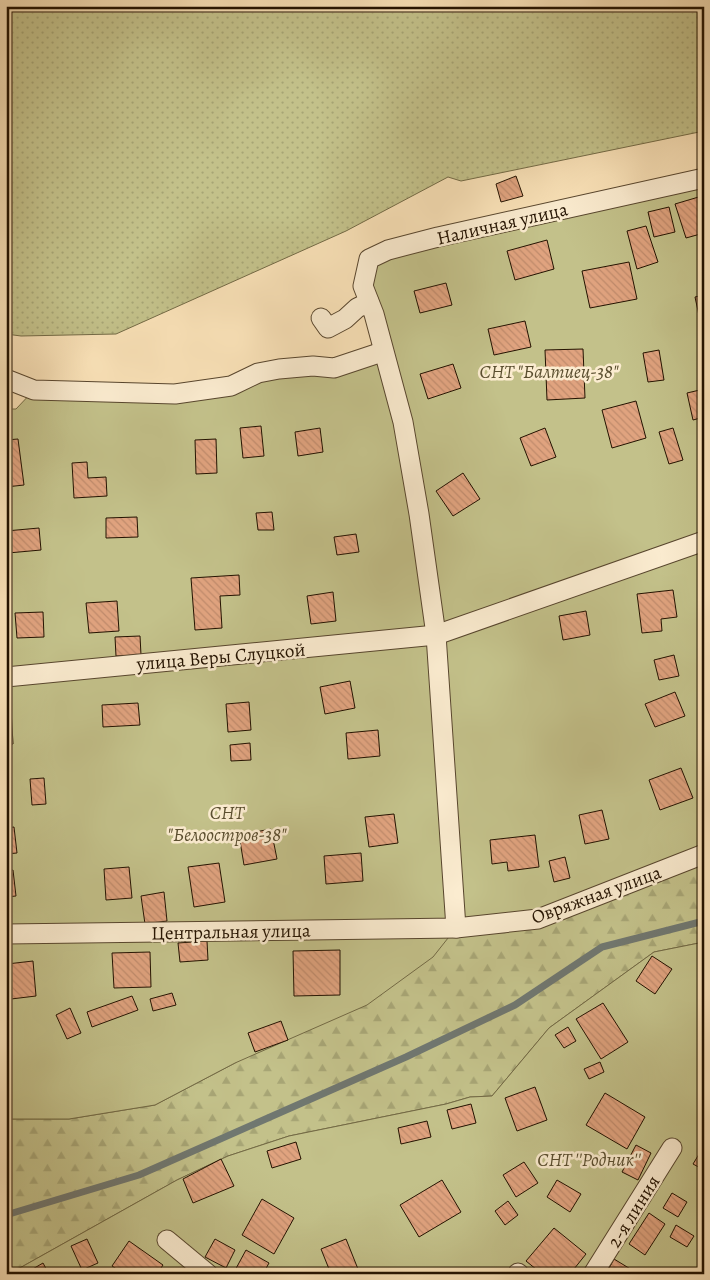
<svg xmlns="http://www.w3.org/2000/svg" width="710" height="1280" font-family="Alegreya,serif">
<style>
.grass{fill:url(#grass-dots);stroke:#736a45}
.forest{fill:url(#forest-firs);stroke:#736a45}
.garden{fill:#c3c18a;stroke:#736a45}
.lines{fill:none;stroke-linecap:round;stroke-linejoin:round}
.stream{stroke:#707770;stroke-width:7}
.building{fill:url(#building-back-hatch);stroke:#231200}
.street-casing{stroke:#58462e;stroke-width:21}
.street{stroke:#fbecd0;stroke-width:19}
.labels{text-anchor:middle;stroke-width:5;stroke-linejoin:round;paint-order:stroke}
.street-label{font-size:19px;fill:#231200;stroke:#fbecd0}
.park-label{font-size:19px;font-style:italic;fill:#5b4f30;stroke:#fbecd0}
</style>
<defs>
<pattern id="grass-dots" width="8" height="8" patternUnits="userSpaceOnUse" patternTransform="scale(1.25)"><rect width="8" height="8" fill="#c3c18a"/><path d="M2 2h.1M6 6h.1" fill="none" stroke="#a7a575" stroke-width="1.8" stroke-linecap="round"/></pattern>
<pattern id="forest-firs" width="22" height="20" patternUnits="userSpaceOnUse" patternTransform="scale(1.25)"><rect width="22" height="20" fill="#c3c18a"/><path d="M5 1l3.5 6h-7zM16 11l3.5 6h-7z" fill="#a7a575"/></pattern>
<pattern id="building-back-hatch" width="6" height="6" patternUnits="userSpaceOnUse" patternTransform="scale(1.25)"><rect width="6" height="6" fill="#e0a37f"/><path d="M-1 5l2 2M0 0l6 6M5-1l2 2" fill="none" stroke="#c08b6c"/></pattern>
</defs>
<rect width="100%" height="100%" fill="#f9e1b7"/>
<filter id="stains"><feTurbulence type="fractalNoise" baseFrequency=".004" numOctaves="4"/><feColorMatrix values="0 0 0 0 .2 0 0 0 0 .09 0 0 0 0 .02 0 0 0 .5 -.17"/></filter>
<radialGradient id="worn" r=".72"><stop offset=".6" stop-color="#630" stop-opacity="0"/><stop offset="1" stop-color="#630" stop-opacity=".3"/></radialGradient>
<path class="grass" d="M6,6H704V131L461,181L448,177L346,231L116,334L21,336L6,334Z"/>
<path class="forest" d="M687,860L704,865V942L654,952L549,1028L492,1096L470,1097L446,1104L289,1136L228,1156L177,1180L9,1274H6V1119H69L155,1105L235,1063L456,928Z"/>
<g class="garden">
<path d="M704,178V865L687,860L538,919L456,928L433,957L367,1005L235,1063L155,1105L69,1119H6V409H16L34,390L175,394L384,352L376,325L369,259Z"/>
<path d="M704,942V1274H9L177,1180L228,1156L289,1136L446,1104L470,1097L492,1096L549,1028L654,952Z"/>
</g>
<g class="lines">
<path class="stream" d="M6,1215L139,1175L406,1057L515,1005L602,947L704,921"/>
</g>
<g class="building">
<path d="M516,176L523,196L501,202L496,184Z"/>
<path d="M702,196L704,200V233L686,238L675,204Z"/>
<path d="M669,207L675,232L654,237L648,212Z"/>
<path d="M646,226L658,262L637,269L627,231Z"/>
<path d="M547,240L554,269L515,280L507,251Z"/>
<path d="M629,262L637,299L590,308L582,271Z"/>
<path d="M446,283L452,305L420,313L414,291Z"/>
<path d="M704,295V325H701L695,297Z"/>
<path d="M525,321L531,347L494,355L488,329Z"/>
<path d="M583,349L585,398L547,400L545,350Z"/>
<path d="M659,350L664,380L648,382L643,353Z"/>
<path d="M453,364L461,388L428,399L420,374Z"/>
<path d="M704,389V417L693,420L687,393Z"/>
<path d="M636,401L646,438L612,448L602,410Z"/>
<path d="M261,426L264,456L243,458L240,428Z"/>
<path d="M320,428L323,452L298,456L295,432Z"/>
<path d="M545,428L556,457L531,466L520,438Z"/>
<path d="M673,428L683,460L669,464L659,432Z"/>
<path d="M18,439L24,485L6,487V440Z"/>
<path d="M216,439L217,473L196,474L195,440Z"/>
<path d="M87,462L88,478L106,477L107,496L74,498L72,463Z"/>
<path d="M463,473L480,499L453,516L436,491Z"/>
<path d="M272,512L274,530H258L256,513Z"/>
<path d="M137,517L138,537L106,538V518Z"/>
<path d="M39,528L41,550L8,553L6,531Z"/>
<path d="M356,534L359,552L337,555L334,537Z"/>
<path d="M239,575L240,595L220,596L222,628L195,630L191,578Z"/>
<path d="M673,590L677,617L661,619L662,631L642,633L637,594Z"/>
<path d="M333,592L336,621L311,624L307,596Z"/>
<path d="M117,601L119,631L89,633L86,603Z"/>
<path d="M586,611L590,635L563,640L559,616Z"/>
<path d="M43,612L44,637L17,638L15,613Z"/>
<path d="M140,636L141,655L116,656L115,637Z"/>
<path d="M674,655L679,676L659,680L654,660Z"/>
<path d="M350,681L355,708L325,714L320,687Z"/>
<path d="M675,692L685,716L655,727L645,704Z"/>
<path d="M249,702L251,730L228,732L226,704Z"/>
<path d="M138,703L140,725L103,727L102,705Z"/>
<path d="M6,709H11L13,744L6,745Z"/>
<path d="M378,730L380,756L348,759L346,733Z"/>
<path d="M250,743L251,760L231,761L230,745Z"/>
<path d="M681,768L693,798L660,810L649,780Z"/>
<path d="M44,778L46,804L32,805L30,779Z"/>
<path d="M602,810L609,839L585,844L579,815Z"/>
<path d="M394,814L398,843L369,847L365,817Z"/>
<path d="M14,827L17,853L6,854V828Z"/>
<path d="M271,829L277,859L244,865L239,835Z"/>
<path d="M535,835L539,867L508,871L507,862L492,864L490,840Z"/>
<path d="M361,853L363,881L326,884L324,856Z"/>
<path d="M565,857L570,878L554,882L549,861Z"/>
<path d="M219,863L225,902L194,907L188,867Z"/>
<path d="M129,867L132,898L106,900L104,869Z"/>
<path d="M13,870L16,896L6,897V871Z"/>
<path d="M164,892L167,921L145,924L141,896Z"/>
<path d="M207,941L208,960L180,962L178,943Z"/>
<path d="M340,950V995L294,996L293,951Z"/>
<path d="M150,952L151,987L114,988L112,953Z"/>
<path d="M652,956L672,969L655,994L636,981Z"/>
<path d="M33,961L36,996L11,999L7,964Z"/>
<path d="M172,993L176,1005L153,1011L150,999Z"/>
<path d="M132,996L138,1010L92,1027L87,1012Z"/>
<path d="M603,1003L628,1042L601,1059L576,1019Z"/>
<path d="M70,1008L81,1033L67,1039L56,1015Z"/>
<path d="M281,1021L288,1040L255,1052L248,1033Z"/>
<path d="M568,1027L576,1041L564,1048L555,1035Z"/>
<path d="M600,1062L604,1072L589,1079L584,1069Z"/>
<path d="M535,1087L547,1120L517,1131L505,1098Z"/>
<path d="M605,1093L645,1117L627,1149L586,1125Z"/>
<path d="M471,1104L476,1123L452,1129L447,1110Z"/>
<path d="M427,1121L431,1137L401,1144L398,1128Z"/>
<path d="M296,1142L301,1159L272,1168L267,1151Z"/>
<path d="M636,1145L651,1153L638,1180L622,1172Z"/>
<path d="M704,1146V1170L693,1164Z"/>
<path d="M221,1159L234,1186L193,1203L183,1179Z"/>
<path d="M524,1162L538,1183L516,1197L503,1175Z"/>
<path d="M442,1180L461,1212L419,1237L400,1205Z"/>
<path d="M557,1180L581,1194L570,1212L547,1197Z"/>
<path d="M672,1193L687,1202L678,1217L663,1208Z"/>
<path d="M262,1199L294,1218L274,1254L242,1235Z"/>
<path d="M508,1201L518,1215L505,1225L495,1211Z"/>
<path d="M649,1213L665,1224L645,1255L629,1244Z"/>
<path d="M676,1225L694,1236L687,1247L670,1237Z"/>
<path d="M554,1228L586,1254L570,1274H542L526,1261Z"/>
<path d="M87,1239L98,1263L82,1270L71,1246Z"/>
<path d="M215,1239L235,1250L226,1268L205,1257Z"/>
<path d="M346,1239L360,1274H331L321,1249Z"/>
<path d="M129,1241L163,1265L157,1274H124L112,1266Z"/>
<path d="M246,1250L269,1263L263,1274H233Z"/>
<path d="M614,1259L632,1270L629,1274H606Z"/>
<path d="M43,1263L49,1274H33L31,1270Z"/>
</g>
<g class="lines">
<g class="street-casing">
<g id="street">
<path d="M321,318L328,328L345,319L357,308L369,302"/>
<path d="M6,379L34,390L175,394L231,386L258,373L279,369L313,366L334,368L376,354"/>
<path d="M6,677L436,635L704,541"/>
<path d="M456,928L436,635L419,514L403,422L374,314L363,286L369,259L388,250L438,237L704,178"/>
<path d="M6,934L456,928L538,919L704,854"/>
<path d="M167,1240L208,1274"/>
<path d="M518,1273L519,1274"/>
<path d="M593,1274L672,1148"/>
</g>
</g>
<use href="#street" class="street"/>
</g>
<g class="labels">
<g class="street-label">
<text transform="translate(502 223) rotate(-13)" y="7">Наличная улица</text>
<text transform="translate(221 656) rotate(-5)" y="7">улица Веры Слуцкой</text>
<text transform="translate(596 894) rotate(-20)" y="7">Овряжная улица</text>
<text transform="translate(231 931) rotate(-1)" y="7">Центральная улица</text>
<text transform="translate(633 1211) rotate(-58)" y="7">2-я линия</text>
</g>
<g class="park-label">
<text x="549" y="378">СНТ "Балтиец-38"</text>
<text x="227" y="819">СНТ<tspan x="227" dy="22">"Белоостров-38"</tspan></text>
<text x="589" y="1166">СНТ ''Родник''</text>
</g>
</g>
<rect width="710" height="1280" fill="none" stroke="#f9e1b7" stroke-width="25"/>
<rect x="8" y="8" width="695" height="1265" fill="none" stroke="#231200" stroke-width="2.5"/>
<rect x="12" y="12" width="685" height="1255" fill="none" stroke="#231200"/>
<rect width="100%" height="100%" filter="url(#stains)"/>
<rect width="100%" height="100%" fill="url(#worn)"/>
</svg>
